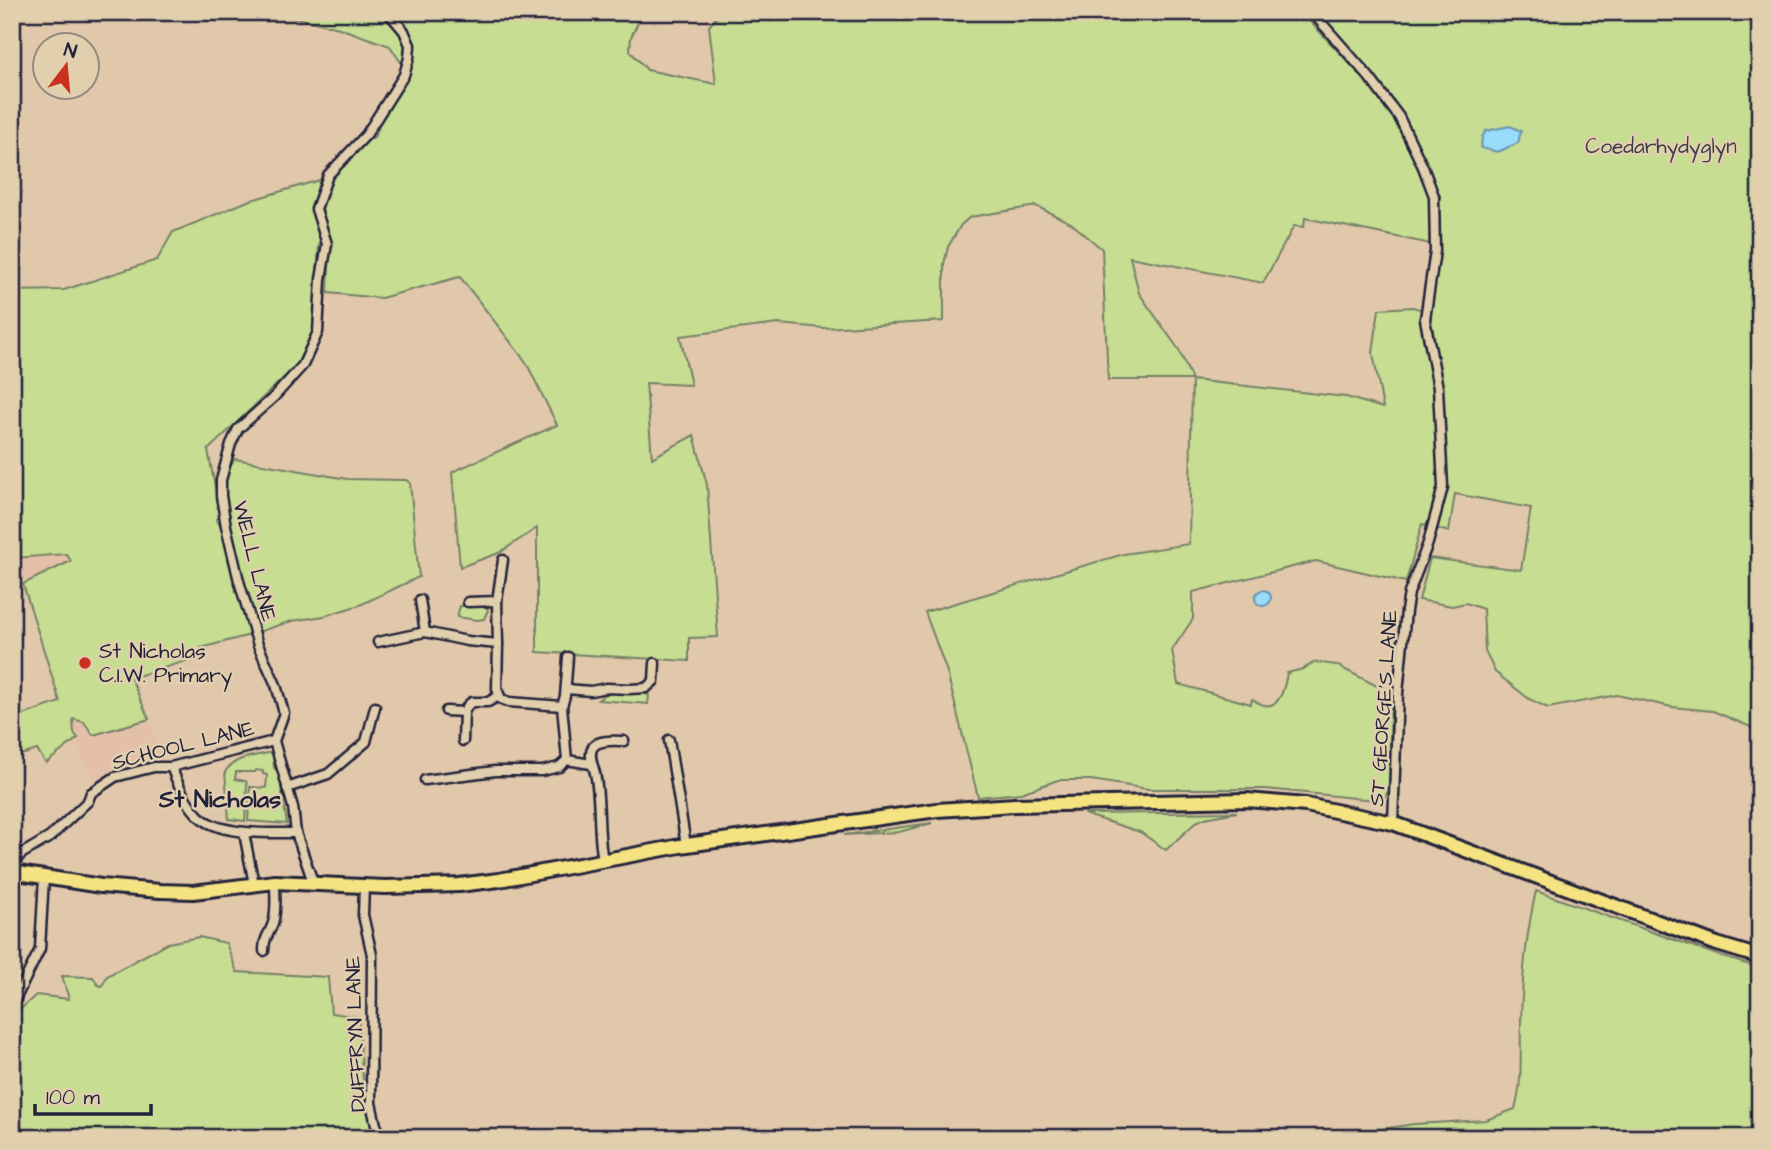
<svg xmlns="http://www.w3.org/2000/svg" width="1772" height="1150" font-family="'Architects Daughter',sans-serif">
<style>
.built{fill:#e4c0a8}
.green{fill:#c6dd92;stroke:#748066;stroke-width:2;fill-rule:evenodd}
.water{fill:#98dbfa;stroke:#6991ae;stroke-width:2}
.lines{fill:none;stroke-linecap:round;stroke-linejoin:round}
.minor-casing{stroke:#22223b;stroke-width:13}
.primary-casing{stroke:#22223b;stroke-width:18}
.minor{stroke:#e1cfad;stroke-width:8}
.primary{stroke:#f5e382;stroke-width:12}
.poi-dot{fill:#c8321e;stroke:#e1cfad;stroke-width:2.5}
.labels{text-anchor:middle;stroke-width:5;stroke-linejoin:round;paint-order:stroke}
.park-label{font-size:21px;fill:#3b3e48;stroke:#e1cfad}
.street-label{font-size:21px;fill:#22223b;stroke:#e1cfad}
.poi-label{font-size:21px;fill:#22223b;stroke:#e1cfad;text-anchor:start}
.quarter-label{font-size:24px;font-weight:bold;fill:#22223b;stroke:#e1cfad}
</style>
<rect width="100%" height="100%" fill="#e2c8ab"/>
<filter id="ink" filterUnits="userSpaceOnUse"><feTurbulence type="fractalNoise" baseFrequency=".0143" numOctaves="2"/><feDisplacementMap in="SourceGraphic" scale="14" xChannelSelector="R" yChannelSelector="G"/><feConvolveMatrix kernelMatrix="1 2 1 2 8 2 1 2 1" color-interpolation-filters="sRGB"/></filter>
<g filter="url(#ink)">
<path class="built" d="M67,554L131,678L149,719L163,758L123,767V771L97,782L82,760L78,738L74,733L72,719L60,703L15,558Z"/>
<g class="green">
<path d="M272,12H383C400,30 412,38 402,64L390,46L339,28Z"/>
<path d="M394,12H643L631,37L630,51L647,70L716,84L709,26L721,12H1301L1370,85L1394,114L1419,167L1431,200L1441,199L1402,113L1368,68L1316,12H1760V731L1713,711L1672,707L1617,695L1548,708L1529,699L1495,672L1485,651L1483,609L1466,603L1452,606L1419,600L1430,558L1521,570L1531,508L1455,494L1449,532L1422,524L1406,582L1316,561L1193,592V619L1172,650L1178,684L1251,704L1252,699C1277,717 1284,693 1287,673L1303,669L1315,662L1336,665L1391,693L1389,790L1385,797L1375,800L1266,789H1148L1091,780H1058L1021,793L978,797L947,672L925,612L1124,554L1189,544L1192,380H1108L1102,249L1071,223L1036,206L970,217L961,225L948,247L944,264V321L824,328L778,324L680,336L691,385L646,383L652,458L694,435L707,485L718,637L689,638V661L537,652V528L499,553L460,567L452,472L557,425L526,362L460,277L381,298L328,293L330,237L319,245L313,330L297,365L208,450L220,514L216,520L222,527L250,635L201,648L202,656L131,678L149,719L93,735L84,722L73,719L74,733L78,738L46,763L37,750L12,758V719L60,702L23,584L71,561L66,554L15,558L12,553V291L64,290L157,260L173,232L248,201L323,179L332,174L360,145L374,137L379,127V120C408,75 432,63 394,12ZM1305,218L1431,244L1422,310L1413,307L1379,309L1373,353L1383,408L1346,397L1192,380L1179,350L1139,293L1130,257L1263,283L1294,226L1304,227Z"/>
<path d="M235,459L347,479L406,480L410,483L419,577L360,605L324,616L292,621L258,632L224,507C222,488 224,475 235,459Z"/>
<path d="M460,606H486L488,610L484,619L477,620L457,617Z"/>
<path d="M642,692L649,696L648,704L598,700L607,693Z"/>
<path d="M273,752L274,768L279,772L287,824L248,821L250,787L266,788L267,775L263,774V771L256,770L255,772H236L235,779L246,781L247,785L245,821L229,819L225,772C235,756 256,756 273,752Z"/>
<path d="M1237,812L1205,818L1196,822L1166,850L1140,832L1084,814Z"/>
<path d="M932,823L899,832L844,835Z"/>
<path d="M1536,891L1723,957L1760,968V1138H1368V1131L1414,1124L1486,1120L1515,1109C1523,1082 1520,1051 1521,1022C1522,978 1526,934 1536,891Z"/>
<path d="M199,937L226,943L237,972L328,977L331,1013L358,1017C362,1054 361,1105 377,1138H12V1017L36,995L69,999L62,976L93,977L98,985L102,986L107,976L168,943Z"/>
</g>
<g class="water">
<path d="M1510,126L1521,131L1518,143L1498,152L1481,148L1482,137L1486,131Z"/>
<circle cx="1263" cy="598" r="8"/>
</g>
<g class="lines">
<g class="minor-casing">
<g id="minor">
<path d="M1312,12L1369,77L1399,117L1423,167L1434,196L1435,251L1425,319L1438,388L1443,487L1428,543L1409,593L1406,611L1398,693L1393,823"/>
<path d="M420,600L425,632"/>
<path d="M468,602L497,601"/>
<path d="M378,642L425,632L467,641L498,644L497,689L501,699L509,702L562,706"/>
<path d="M498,644L497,601L503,560"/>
<path d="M566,689L591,691L606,688L630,689L646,688L654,681L655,663"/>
<path d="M446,711L464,712"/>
<path d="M669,740L686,845"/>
<path d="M463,741L464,712L468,705L472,702H488L499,696"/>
<path d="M567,760L562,706L565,696L568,657"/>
<path d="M171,767C178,783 184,800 197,814C216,836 269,833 296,833"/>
<path d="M425,780L495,771H542L559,767L567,760L591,764"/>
<path d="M287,788L328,774L366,742L375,707"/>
<path d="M244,833L254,884"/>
<path d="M603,860C597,831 601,801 595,773C593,765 588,755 593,747C599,739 616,741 624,741"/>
<path d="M13,872L17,858L23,853L50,837L88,801L91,793L115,777L154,767H171L274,741"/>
<path d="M313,882L296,833L293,807L274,741L284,713L276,685L258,645L239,581L226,526L221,496V480L231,444L238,429L274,397L303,365L318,332L321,279L327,244L316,209L328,175L366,135L404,75L409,58L410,45L404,31L388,12"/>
<path d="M364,886L363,915L372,955L371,1103L376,1125L382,1138"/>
<path d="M264,951C264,937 269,935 273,923C277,911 275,895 275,882"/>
<path d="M12,1006L40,949L44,877"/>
</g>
</g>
<g class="primary-casing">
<path id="primary" d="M12,872L101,886L160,891L193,892L275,882L385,887L459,885L499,880L680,846L937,810L1015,805L1247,800L1306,805L1393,823L1717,944L1760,957"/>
</g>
<use href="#minor" class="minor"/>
<use href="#primary" class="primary"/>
</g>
</g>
<circle class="poi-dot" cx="85" cy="663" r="7"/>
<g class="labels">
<g class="park-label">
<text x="1661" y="153">Coedarhydyglyn</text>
</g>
<g class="street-label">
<text transform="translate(255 561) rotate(76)" y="7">WELL LANE</text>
<text transform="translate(1383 708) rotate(-86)" y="7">ST GEORGE'S LANE</text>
<text transform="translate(183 745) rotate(-14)" y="7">SCHOOL LANE</text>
<text transform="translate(355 1034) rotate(-92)" y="7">DUFFRYN LANE</text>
</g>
<g class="poi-label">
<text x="99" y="658">St Nicholas<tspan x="99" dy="24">C.I.W. Primary</tspan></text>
</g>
<g class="quarter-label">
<text x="220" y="807">St Nicholas</text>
</g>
</g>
<rect width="1772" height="1150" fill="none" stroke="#e1cfad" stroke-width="42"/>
<rect x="21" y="21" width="1730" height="1108" fill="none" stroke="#22223b" stroke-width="2.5" filter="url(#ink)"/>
<g transform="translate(66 66) rotate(16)"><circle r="33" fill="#e1cfad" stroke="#958a7f" stroke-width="2"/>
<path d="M0-5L12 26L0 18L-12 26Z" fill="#c8321e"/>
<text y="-10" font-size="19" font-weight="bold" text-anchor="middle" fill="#22223b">N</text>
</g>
<path d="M35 1104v10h116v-10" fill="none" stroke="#22223b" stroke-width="3.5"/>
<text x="46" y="1104" font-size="21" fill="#22223b" stroke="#e1cfad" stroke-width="5" paint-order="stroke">100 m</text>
</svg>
